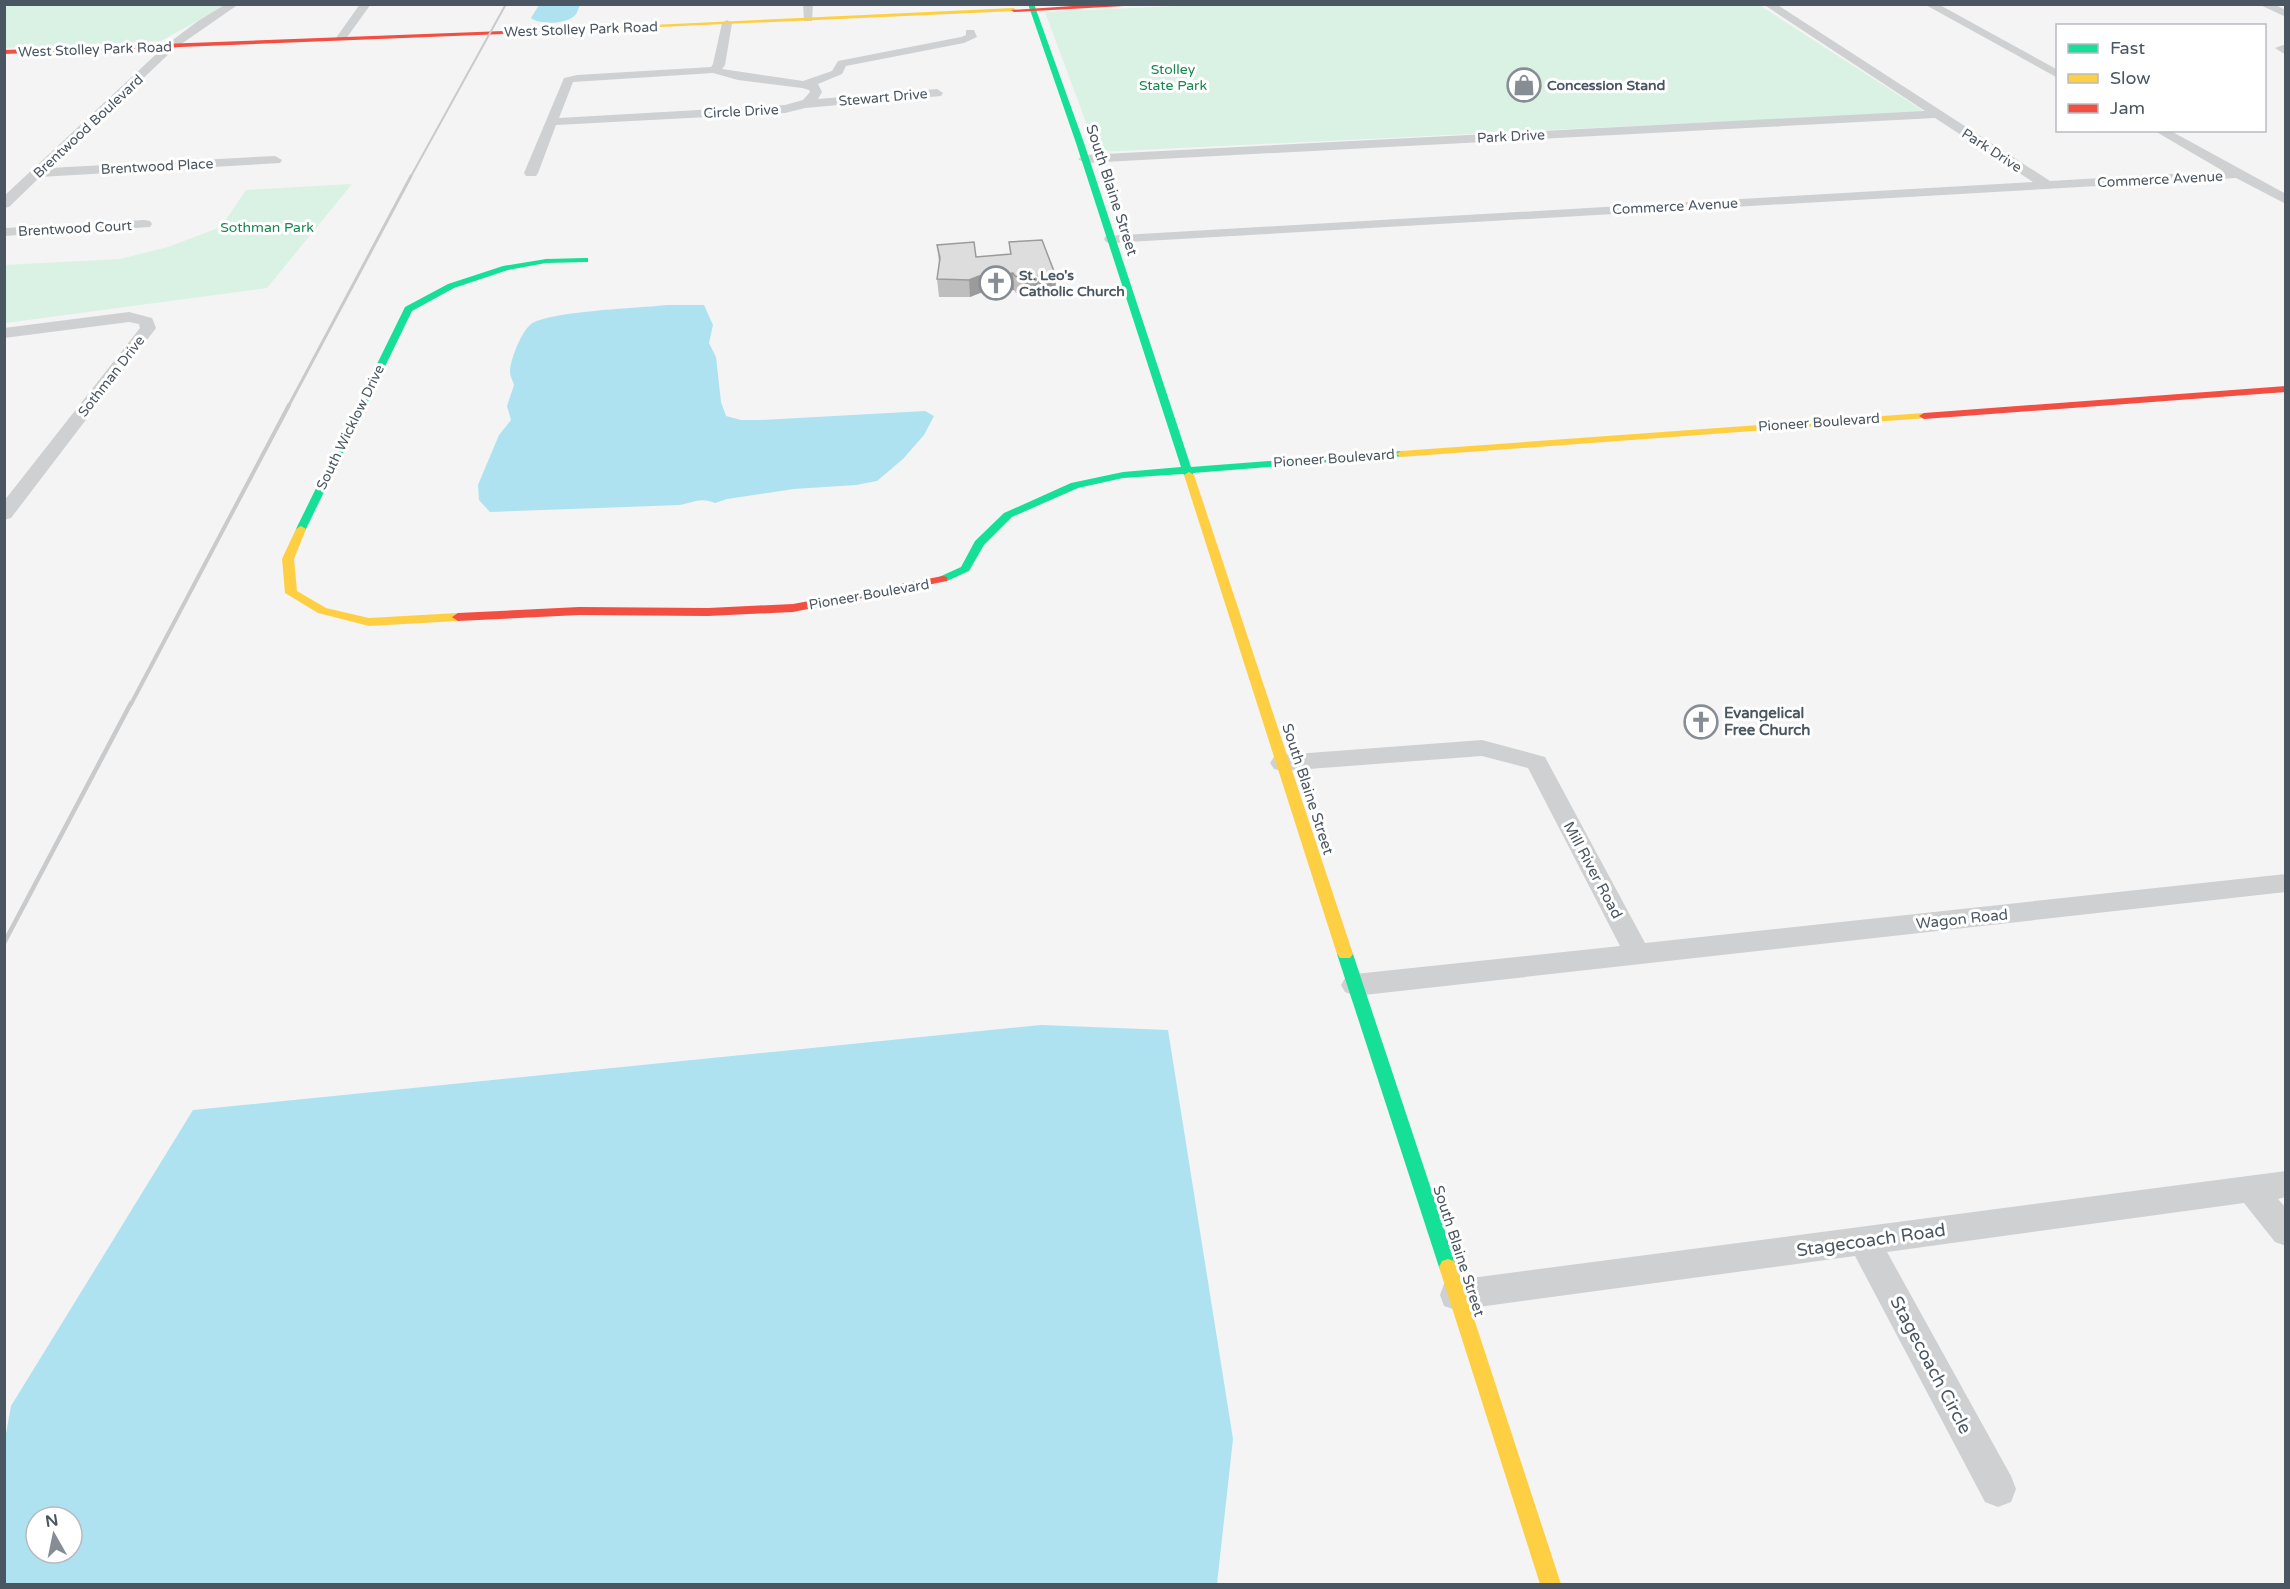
<svg xmlns="http://www.w3.org/2000/svg" width="2290" height="1589" font-family="'Varela Round',sans-serif">
<style>
.green{fill:#d9f2e3}
.water{fill:#aee2f0;fill-rule:evenodd}
.lines{fill:none;stroke-linecap:round;stroke-linejoin:round}
.street{fill:#ced0d2;fill-rule:evenodd}
.fast{fill:#16e098;fill-rule:evenodd}
.slow{fill:#ffcf43;fill-rule:evenodd}
.jam{fill:#f24e42;fill-rule:evenodd}
.rail-far3{stroke:#c9cacc;stroke-width:2}
.rail-far2{stroke:#c9cacc;stroke-width:3}
.rail-far1{stroke:#c9cacc;stroke-width:4}
.rail{stroke:#c9cacc;stroke-width:4.5}
.wall{fill:#bebebf}
.shaded-wall{fill:#9b9b9b}
.building{fill:#ddddde;stroke:#9b9b9b;stroke-width:1.5}
.labels{text-anchor:middle;stroke-width:6;stroke-linejoin:round;paint-order:stroke}
.far-street-label{font-size:14px;fill:#4a5661;stroke:#fff}
.far-park-label{font-size:14px;fill:#17864f;stroke:#fff}
.far-poi-label{font-size:14px;font-weight:bold;fill:#4a5661;stroke:#fff;text-anchor:start}
.street-label{font-size:15px;fill:#4a5661;stroke:#fff}
.poi-label{font-size:15px;font-weight:bold;fill:#4a5661;stroke:#fff;text-anchor:start}
.near-street-label{font-size:18px;fill:#4a5661;stroke:#fff}
</style>
<rect width="100%" height="100%" fill="#f4f4f4"/>
<g class="green">
<path d="M1219,4L1759,5L1925,112L1097,152L1045,12Z"/>
<path d="M4,5H226L161,41L5,48Z"/>
<path d="M352,184L267,288L5,323V265L120,259L168,247L221,227L246,190Z"/>
</g>
<g class="water">
<path d="M539,5V4L580,5C578,9 577,15 573,17C564,24 539,25 531,18Z"/>
<path d="M667,305H704L713,325L709,343L716,357L721,402L726,416L741,420H760L925,411L934,416L924,435L903,459L877,481L856,485L794,489L727,499L715,503C701,497 694,502 680,505L490,512L479,500L478,485L499,435L511,420L507,406L514,385C513,381 510,376 510,372C510,360 521,333 530,325C545,311 642,308 667,305Z"/>
<path d="M1041,1025L1168,1030L1233,1439L1217,1584H5L4,1444L11,1406L193,1110ZM36,1517H72V1553H36Z"/>
</g>
<g class="lines">
<g class="street">
<path d="M226,4H239L174,49L49,168L275,156L282,160L280,163L40,177L9,207L4,208V196L166,45L198,21Z"/>
<path d="M360,4H371L345,40H337L336,38Z"/>
<path d="M803,4H813L812,21H804Z"/>
<path d="M1763,4H1776L2050,181L2223,171L2153,130H2169L2286,194V204L2236,178L1111,243L1106,242L1104,239L1106,236L2033,182L1935,118L1085,163L1078,159L1085,155L1925,111Z"/>
<path d="M1924,4H1938L2058,70V78Z"/>
<path d="M2258,4H2273L2286,10V17Z"/>
<path d="M727,20L732,23L725,65L722,69L803,81L832,71L838,61L961,37L966,35V30H974L977,37L964,43L846,66L842,74L818,84L822,92L818,99L937,89L943,93L941,96L805,108L785,113L556,125L538,173L536,176H526L524,173L564,78L577,75L711,67L713,64L722,23ZM713,73L738,80L802,88L809,90L810,92L803,100L785,105L559,118L573,82Z"/>
<path d="M2286,44V55L2275,48Z"/>
<path d="M145,220L150,221L152,224L150,227L4,236V228Z"/>
<path d="M129,312L152,318L156,328L11,518L4,520V501L140,328L139,324L129,322L4,338V328Z"/>
<path d="M1482,740L1545,757L1645,943L2286,874V892L1355,996L1345,992L1341,985L1345,978L1355,974L1620,946L1528,768L1482,756L1282,771L1274,769L1270,763L1274,757L1282,755Z"/>
<path d="M2286,1171V1197L2278,1199L2286,1208V1246L2275,1242L2244,1203L1887,1252L2011,1476L2016,1489L2011,1502L1998,1507L1985,1502L1855,1256L1456,1310L1444,1306L1440,1295L1444,1284L1456,1280Z"/>
</g>
<g class="fast">
<path d="M1028,4H1034L1084,143L1191,467L1401,451L1406,454L1405,456L1193,473V477L1189,478L1183,474L1123,478L1078,488L1012,517L984,545L969,571L947,581H939V577L961,567L975,541L1004,513L1071,483L1123,472L1181,467L1076,143Z"/>
<path d="M585,258H588V262L546,263L508,270L454,288L412,311L306,529L305,531H297L296,529L405,307L448,284L503,266L546,259Z"/>
<path d="M1345,948L1350,950L1353,954L1457,1267L1454,1273L1448,1275L1442,1273L1439,1267L1337,954L1340,950Z"/>
</g>
<g class="slow">
<path d="M1014,8L1016,11L527,33L524,31Z"/>
<path d="M1924,413L1929,416L1927,418L1401,457L1396,454L1401,451Z"/>
<path d="M1189,472L1194,475L1353,954L1350,958H1340L1337,954L1184,475Z"/>
<path d="M301,526L306,529L294,559L297,591L326,608L369,618L458,613L464,617L458,621L369,626L318,613L285,593L282,559L296,529Z"/>
<path d="M1448,1259L1454,1261L1457,1267L1561,1584H1540L1439,1267L1442,1261Z"/>
</g>
<g class="jam">
<path d="M1103,4H1160L1014,12L1011,10Z"/>
<path d="M529,30L527,33L4,54V50Z"/>
<path d="M2286,386V392L1924,419L1919,416L1924,413Z"/>
<path d="M943,576L947,577V581L793,612L708,616L579,615L458,621L452,617L458,613L579,607L708,608L793,604Z"/>
</g>
<path class="rail-far3" d="M410,178L506,4"/>
<path class="rail-far2" d="M288,407L411,176"/>
<path class="rail-far1" d="M131,704L289,405"/>
<path class="rail" d="M4,943L131,703"/>
</g>
<path class="wall" d="M1009,242L1055,274L1056,291L1025,296L1016,293L1014,290L980,293L970,297H939L937,279L939,263L937,245L976,257L1010,254Z"/>
<g class="shaded-wall">
<path d="M1013,273L1014,290L980,293L970,297L969,280L979,276Z"/>
<path d="M1055,274L1056,291L1025,296L1024,278Z"/>
</g>
<path class="building" d="M1042,240L1055,274L1024,278L1015,276L1013,273L979,276L969,280L937,279L940,258L937,245L974,242L976,257L1011,254L1009,242Z"/>
<defs>
<g id="shop-ring" transform="scale(1.725)"><circle r="9.5" fill="#fff" stroke="#868d94" stroke-width="1.5"/><path d="M-5-2.5h2.3a2.7 3.5 0 0 1 5.4 0H5L5.5 6h-11ZM-1.5-2.5h3a1.5 2.3 0 0 0-3 0Z" fill="#868d94"/></g>
<g id="church-ring" transform="scale(1.725)"><circle r="9.5" fill="#fff" stroke="#868d94" stroke-width="1.5"/><path d="M-1.2-6h2.4v3.5h3.3v2.4h-3.3V6h-2.4V-.1h-3.3v-2.4h3.3Z" fill="#868d94"/></g>
</defs>
<g fill-rule="evenodd">
<use href="#shop-ring" x="1524" y="85"/>
<use href="#church-ring" x="996" y="283"/>
<use href="#church-ring" x="1701" y="722"/>
</g>
<g class="labels">
<g class="far-street-label">
<text transform="translate(581 29) rotate(-2)" y="5">West Stolley Park Road</text>
<text transform="translate(95 49) rotate(-2)" y="5">West Stolley Park Road</text>
<text transform="translate(883 97) rotate(-5)" y="5">Stewart Drive</text>
<text transform="translate(741 111) rotate(-3)" y="5">Circle Drive</text>
<text transform="translate(88 126) rotate(-43)" y="5">Brentwood Boulevard</text>
<text transform="translate(1511 136) rotate(-3)" y="5">Park Drive</text>
<text transform="translate(1992 150) rotate(33)" y="5">Park Drive</text>
<text transform="translate(157 166) rotate(-3)" y="5">Brentwood Place</text>
<text transform="translate(2160 179) rotate(-3)" y="5">Commerce Avenue</text>
<text transform="translate(1675 206) rotate(-3)" y="5">Commerce Avenue</text>
<text transform="translate(75 228) rotate(-3)" y="5">Brentwood Court</text>
<text transform="translate(111 376) rotate(-52)" y="5">Sothman Drive</text>
<text transform="translate(1819 422) rotate(-4)" y="5">Pioneer Boulevard</text>
<text transform="translate(350 427) rotate(-64)" y="5">South Wicklow Drive</text>
<text transform="translate(1334 458) rotate(-4)" y="5">Pioneer Boulevard</text>
<text transform="translate(869 594) rotate(-10)" y="5">Pioneer Boulevard</text>
</g>
<g class="far-park-label">
<text x="1173" y="74">Stolley<tspan x="1173" dy="16">State Park</tspan></text>
<text x="267" y="232">Sothman Park</text>
</g>
<g class="far-poi-label">
<text x="1547" y="90">Concession Stand</text>
<text x="1019" y="280">St. Leo's<tspan x="1019" dy="16">Catholic Church</tspan></text>
</g>
<g class="street-label">
<text transform="translate(1112 190) rotate(72)" y="5">South Blaine Street</text>
<text transform="translate(1308 789) rotate(72)" y="5">South Blaine Street</text>
<text transform="translate(1593 870) rotate(62)" y="5">Mill River Road</text>
<text transform="translate(1962 919) rotate(-6)" y="5">Wagon Road</text>
<text transform="translate(1459 1251) rotate(72)" y="5">South Blaine Street</text>
</g>
<g class="poi-label">
<text x="1724" y="718">Evangelical<tspan x="1724" dy="17">Free Church</tspan></text>
</g>
<g class="near-street-label">
<text transform="translate(1871 1240) rotate(-8)" y="6">Stagecoach Road</text>
<text transform="translate(1931 1365) rotate(62)" y="6">Stagecoach Circle</text>
</g>
</g>
<rect width="2290" height="1589" fill="none" stroke="#4a5661" stroke-width="12"/>
<rect x="2056" y="24" width="210" height="108" fill="#ffffff" stroke="#b7bbc0" stroke-width="1.5"/>
<rect x="2068" y="44" width="30" height="9" fill="#16e098" stroke="#b7bbc0" stroke-width="1.5"/>
<text x="2110" y="54" font-size="18" fill="#4a5661">Fast</text>
<rect x="2068" y="74" width="30" height="9" fill="#ffcf43" stroke="#b7bbc0" stroke-width="1.5"/>
<text x="2110" y="84" font-size="18" fill="#4a5661">Slow</text>
<rect x="2068" y="104" width="30" height="9" fill="#f24e42" stroke="#b7bbc0" stroke-width="1.5"/>
<text x="2110" y="114" font-size="18" fill="#4a5661">Jam</text>
<g transform="translate(54 1535) rotate(351)"><circle r="28" fill="#ffffff" stroke="#b7bbc0" stroke-width="1.5"/>
<path d="M0-4.5L10 22L0 15L-10 22Z" fill="#868d94"/>
<text y="-9" font-size="16" font-weight="bold" text-anchor="middle" fill="#4a5661">N</text>
</g>
</svg>
